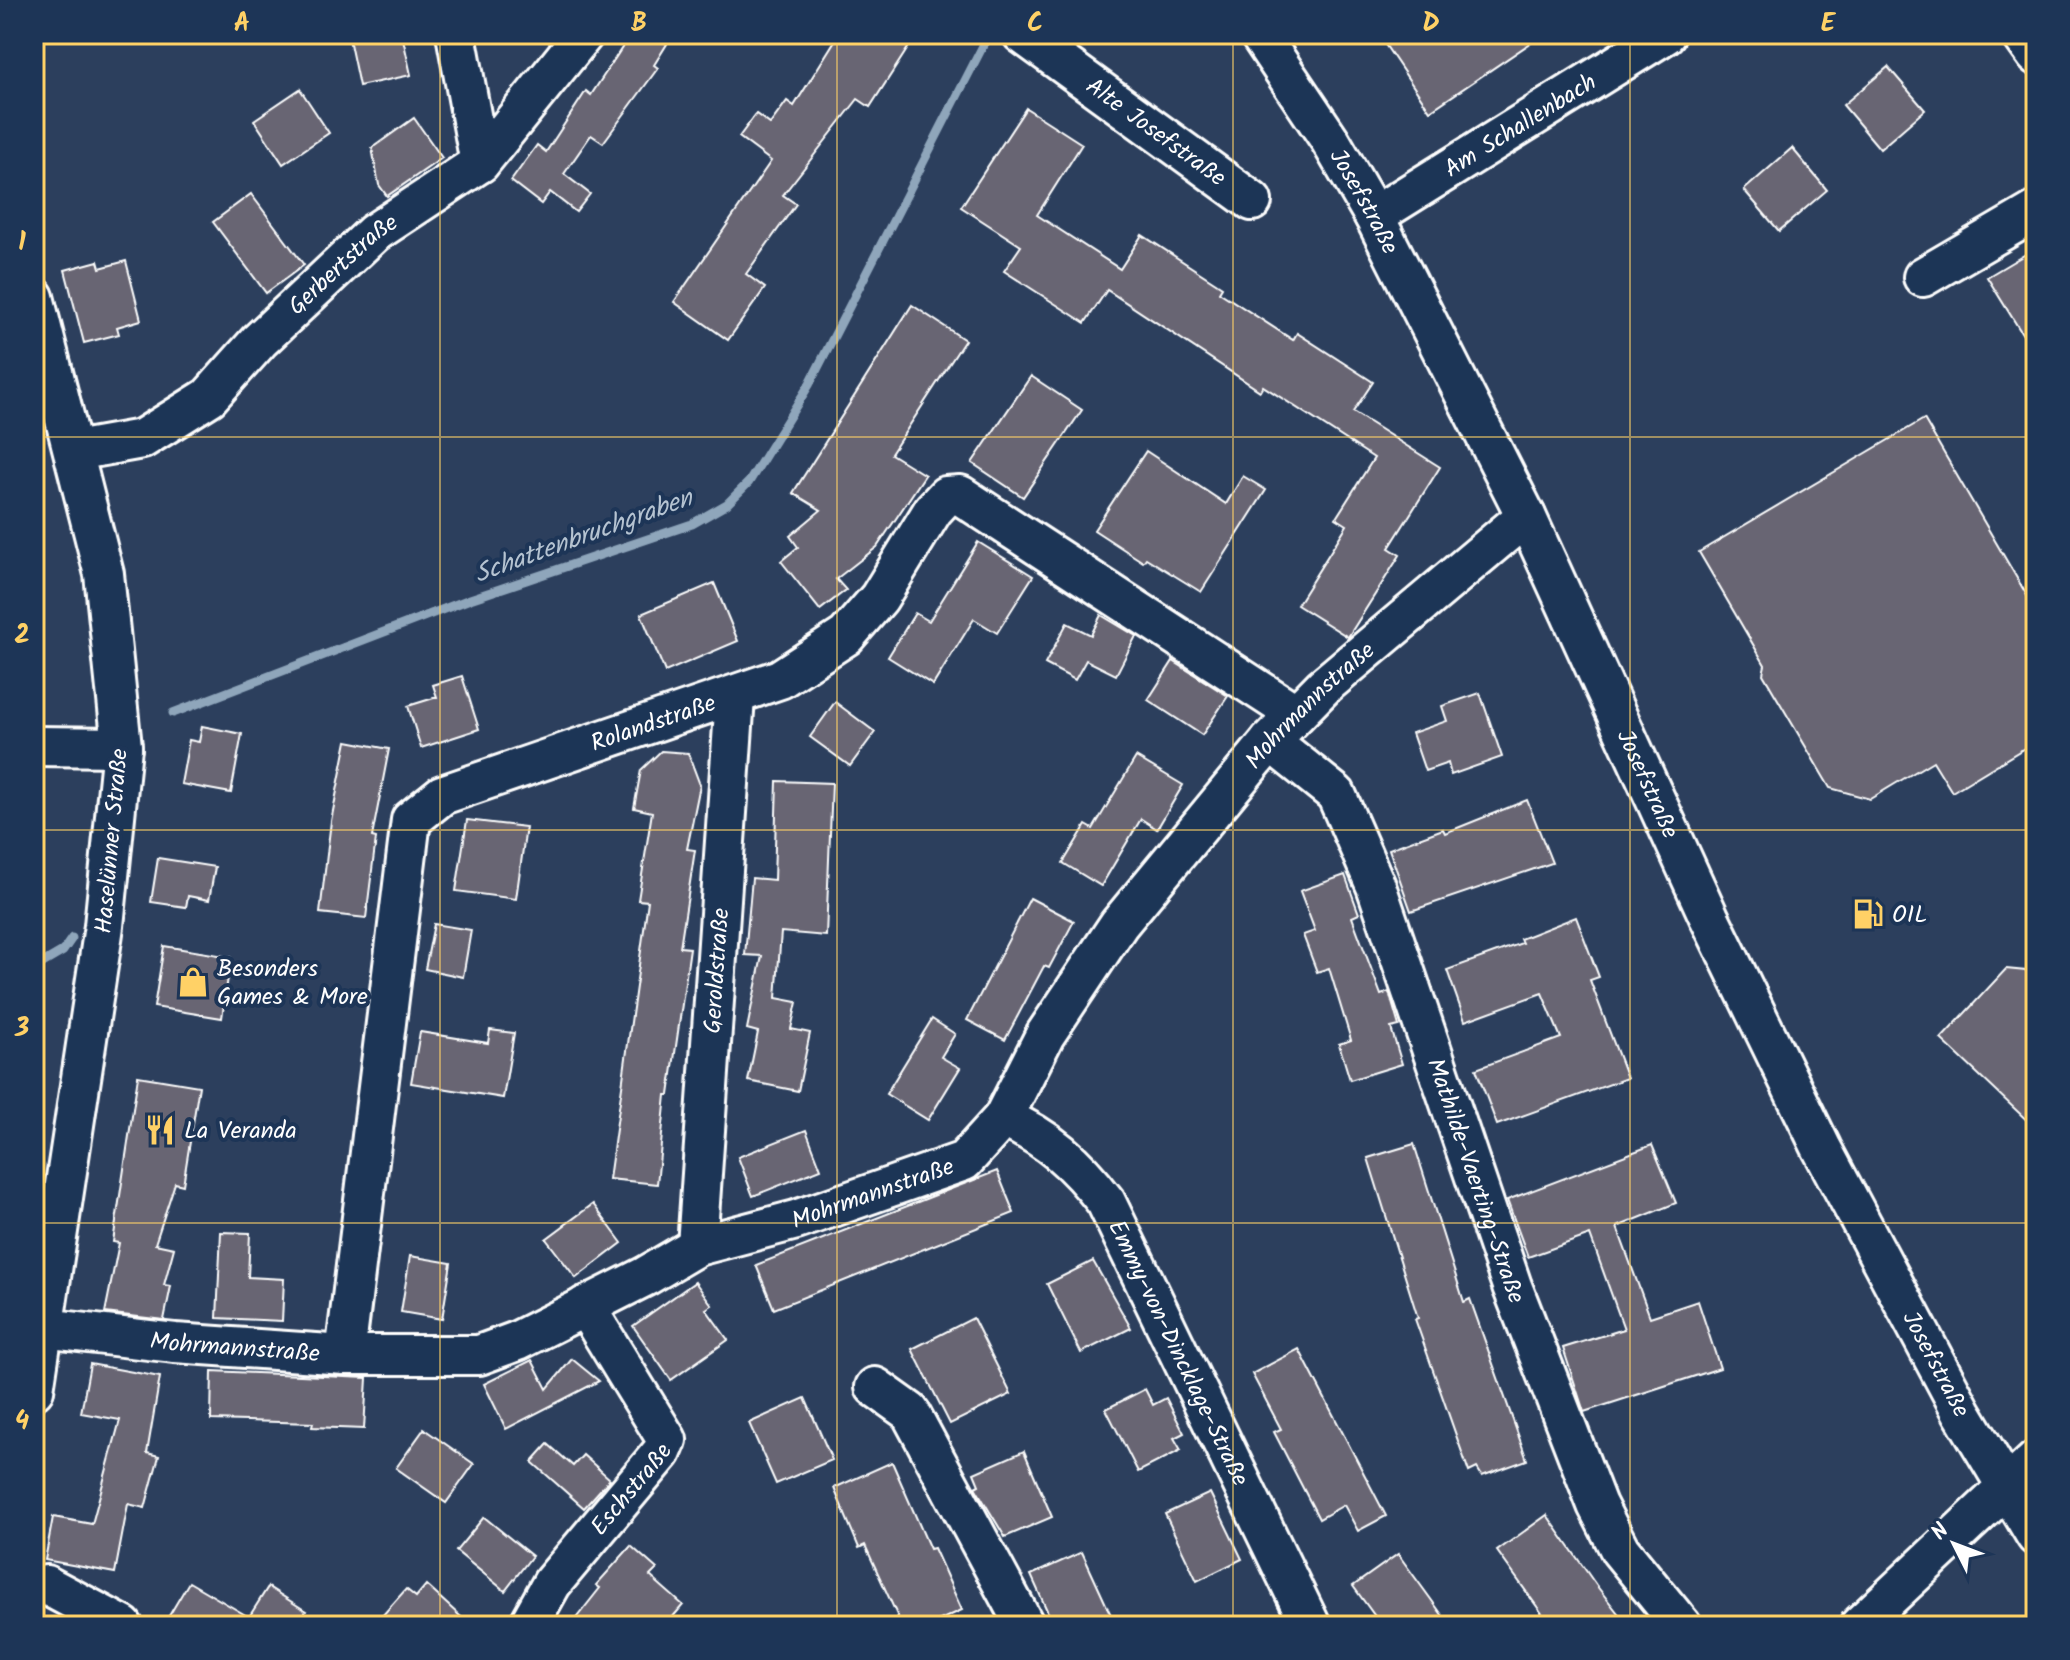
<svg xmlns="http://www.w3.org/2000/svg" width="2070" height="1660" font-family="Kalam,sans-serif">
<style>
.lines{fill:none;stroke-linecap:round;stroke-linejoin:round}
.stream{stroke:#8fa6bb;stroke-width:9}
.building{fill:#686573;stroke:#fff;stroke-width:2}
.minor-casing{stroke:#fff;stroke-width:44}
.minor{stroke:#1d3557;stroke-width:38}
.grid{fill:none;stroke:#ffd166;stroke-width:2;stroke-opacity:0.55}
.labels{text-anchor:middle;stroke-width:8;stroke-linejoin:round;paint-order:stroke}
.street-label{font-size:24px;fill:#fff;stroke:#1d3557}
.poi-label{font-size:24px;fill:#fff;stroke:#1d3557;text-anchor:start}
.water-label{font-size:26px;font-style:italic;fill:#b5c3d1;stroke:#1d3557}
.neatline{fill:none;stroke:#ffd166;stroke-width:3}
.grid-label{font-size:26px;text-anchor:middle;font-weight:bold;fill:#ffd166}
</style>
<rect width="100%" height="100%" fill="#2c3f5d"/>
<filter id="ink" filterUnits="userSpaceOnUse"><feTurbulence type="fractalNoise" baseFrequency=".0125" numOctaves="2"/><feDisplacementMap in="SourceGraphic" scale="16" xChannelSelector="R" yChannelSelector="G"/><feConvolveMatrix kernelMatrix="1 2 1 2 8 2 1 2 1" color-interpolation-filters="sRGB"/></filter>
<g filter="url(#ink)">
<g class="lines">
<g class="stream">
<path d="M173,713L470,599L692,524L727,504L749,482L809,385L989,34"/>
<path d="M34,968L63,951L72,938"/>
</g>
</g>
<g class="building">
<path d="M348,34H402L411,75L359,86Z"/>
<path d="M631,34H652L667,44L654,65L658,68L603,143L591,135L564,174L590,194L576,212L550,192L541,204L511,181L537,145L546,152L586,91L591,95Z"/>
<path d="M839,34H917L870,107L858,99L783,195L796,204L746,274L765,288L728,340L674,302L771,161L739,137L756,114L770,124L787,101L794,106Z"/>
<path d="M1378,34H1544L1430,111Z"/>
<path d="M1888,67L1925,110L1880,149L1843,105Z"/>
<path d="M300,89L329,133L283,164L254,120Z"/>
<path d="M1026,108L1082,144L1037,215L1120,269L1142,235L1222,287L1219,292L1293,340L1297,333L1373,382L1353,412L1440,467L1389,548L1400,555L1348,637L1297,605L1347,525L1336,518L1374,458L1263,386L1260,391L1107,290L1085,323L1004,271L1021,246L961,207Z"/>
<path d="M414,118L442,158L387,196L379,185L372,148Z"/>
<path d="M1792,148L1827,190L1779,231L1744,190Z"/>
<path d="M251,194L304,265L266,293L213,222Z"/>
<path d="M2036,248V356L1987,277Z"/>
<path d="M98,261L100,268L126,261L141,320L117,327L119,334L84,343L65,270Z"/>
<path d="M912,305L965,340L891,454L925,475L877,547L836,579L846,590L820,610L781,561L798,547L790,536L821,510L793,493Z"/>
<path d="M1031,376L1082,410L1023,497L972,463Z"/>
<path d="M1924,419L2036,611V741L1952,792L1933,761L1870,799L1830,788L1763,674L1765,665L1699,552Z"/>
<path d="M1146,451L1226,504L1243,476L1266,490L1201,592L1146,558L1143,562L1094,530Z"/>
<path d="M978,542L1033,576L997,633L974,619L933,685L888,657L915,613L929,621Z"/>
<path d="M714,583L738,641L665,672L641,614Z"/>
<path d="M1101,615L1136,636L1116,675L1086,660L1075,680L1045,664L1067,623L1091,635Z"/>
<path d="M1173,661L1228,696L1202,735L1148,700Z"/>
<path d="M462,676L479,729L421,748L408,706L437,697L433,685Z"/>
<path d="M1480,693L1502,757L1451,775L1448,763L1425,771L1412,733L1447,721L1442,706Z"/>
<path d="M835,702L875,732L850,766L810,737Z"/>
<path d="M202,726L242,734L231,793L181,784L189,740L199,742Z"/>
<path d="M347,741L389,749L372,837L376,838L366,918L320,913L331,821Z"/>
<path d="M661,751L688,753L700,785L687,849L695,850L680,947L690,948L669,1095H666L657,1184L609,1179L648,901L638,900L652,812L634,808L641,770Z"/>
<path d="M1136,757L1183,785L1157,829L1141,819L1101,886L1063,863L1086,825L1093,829Z"/>
<path d="M777,781L832,783L826,936L781,932L776,998L797,1002L791,1029L810,1033L798,1091L748,1081L758,1032L747,1029L762,956L745,955L752,878L774,880Z"/>
<path d="M1527,800L1552,863L1411,911L1389,849L1443,829L1445,833Z"/>
<path d="M467,820L526,827L516,899L456,891Z"/>
<path d="M158,858L215,867L209,900L188,896L186,907L151,902Z"/>
<path d="M1345,875L1359,914L1352,917L1381,995L1389,992L1399,1026L1391,1028L1402,1064L1350,1080L1339,1044L1351,1040L1329,968L1317,972L1303,935L1315,931L1300,891Z"/>
<path d="M1030,898L1074,921L1049,968L1044,966L1005,1040L967,1020Z"/>
<path d="M1576,917L1599,977L1590,980L1627,1078L1497,1125L1476,1069L1561,1038L1542,993L1465,1021L1447,970L1522,943L1520,939Z"/>
<path d="M434,924L471,930L463,977L425,969Z"/>
<path d="M164,946L231,957L222,1018L154,1007Z"/>
<path d="M2006,969L2036,972V1129L1941,1039Z"/>
<path d="M932,1019L955,1034L941,1057L960,1068L928,1120L886,1094Z"/>
<path d="M490,1030L514,1033L503,1098L411,1083L420,1032L488,1043Z"/>
<path d="M138,1076L199,1086L183,1185L175,1183L155,1244L174,1248L164,1285L171,1286L164,1320L105,1313L119,1243L113,1242Z"/>
<path d="M806,1130L821,1169L753,1196L738,1157Z"/>
<path d="M1414,1144L1464,1302L1470,1299L1527,1460L1482,1476L1477,1468L1469,1472L1415,1319L1418,1318L1368,1158Z"/>
<path d="M1652,1145L1676,1203L1617,1227L1650,1317L1698,1301L1720,1368L1584,1412L1563,1348L1624,1329L1590,1235L1528,1257L1507,1200Z"/>
<path d="M997,1171L1014,1213L774,1309L756,1265Z"/>
<path d="M593,1204L622,1243L576,1278L546,1239Z"/>
<path d="M221,1232L250,1233L248,1277L284,1279L282,1321L217,1318Z"/>
<path d="M410,1256L451,1263L442,1319L401,1312Z"/>
<path d="M1093,1261L1131,1328L1081,1353L1047,1284Z"/>
<path d="M695,1282L712,1305L706,1309L728,1340L671,1380L633,1326Z"/>
<path d="M973,1318L1011,1394L950,1424L912,1349Z"/>
<path d="M1299,1349L1386,1516L1358,1531L1344,1505L1319,1519L1274,1432L1281,1429L1252,1374Z"/>
<path d="M572,1359L599,1381L506,1429L484,1384L532,1360L547,1389Z"/>
<path d="M90,1364L160,1377L147,1453L159,1456L145,1508L128,1504L115,1573L45,1560L53,1517L92,1524L120,1420L81,1413Z"/>
<path d="M212,1371L367,1378L364,1429L312,1427L313,1423L211,1420Z"/>
<path d="M1145,1389L1153,1405L1166,1398L1184,1433L1174,1438L1181,1450L1138,1472L1106,1409Z"/>
<path d="M805,1398L832,1460L776,1484L749,1423Z"/>
<path d="M424,1429L474,1464L446,1503L396,1468Z"/>
<path d="M548,1444L573,1466L583,1455L610,1479L584,1508L532,1462Z"/>
<path d="M1024,1451L1052,1517L1005,1537L975,1487L979,1485L974,1473Z"/>
<path d="M892,1462L930,1549L934,1548L962,1610L927,1626H902L865,1545L859,1548L834,1488Z"/>
<path d="M1210,1493L1242,1559L1197,1581L1165,1514Z"/>
<path d="M1547,1515L1596,1585L1628,1626H1551L1497,1551Z"/>
<path d="M484,1517L532,1556L505,1591L456,1551Z"/>
<path d="M631,1546L657,1569L650,1576L683,1605L665,1626H570L600,1588L596,1585Z"/>
<path d="M1082,1552L1116,1626H1054L1031,1575Z"/>
<path d="M1398,1554L1430,1598L1450,1626H1382L1353,1586Z"/>
<path d="M189,1582L249,1617L268,1587L306,1611L297,1626H163Z"/>
<path d="M426,1585L471,1626H373L406,1589L416,1597Z"/>
</g>
<g class="lines">
<g class="minor-casing">
<g id="minor">
<path d="M456,34L480,163"/>
<path id="s1" d="M1022,34L1252,201"/>
<path id="s2" d="M1259,34L1330,140L1374,216L1526,516L1709,917L1822,1149L1962,1412L2036,1536"/>
<path d="M2021,34L2036,55"/>
<path id="s3" d="M1374,216L1666,34"/>
<path d="M1923,277L2036,211"/>
<path d="M34,297L104,574L122,747L104,926L34,1390"/>
<path id="s4" d="M75,451L142,439L209,397L259,341L374,233L480,163L584,34"/>
<path id="s5" d="M1270,741L1336,794L1376,886L1512,1286L1597,1505L1620,1550L1682,1626"/>
<path d="M34,746L122,747"/>
<path id="s6" d="M1003,1118C1048,1137 1077,1164 1106,1202L1311,1626"/>
<path id="s7" d="M697,1246L735,697"/>
<path id="s8" d="M34,1327L175,1343L345,1355H479L517,1341L646,1276L697,1246L796,1220L964,1161L1003,1118L1045,1035L1119,924L1270,741L1324,686L1526,516"/>
<path id="s9" d="M345,1355L411,820L442,795L780,679L846,636L879,598L933,510L946,496L960,495L1296,714"/>
<path d="M875,1387L910,1412L1025,1626"/>
<path d="M46,1585L123,1626"/>
<path id="s10" d="M528,1626L552,1583L662,1452L667,1440L585,1306"/>
<path d="M1859,1626L2036,1460"/>
</g>
</g>
<use href="#minor" class="minor"/>
</g>
</g>
<path class="grid" d="M440,34V1626M837,34V1626M1233,34V1626M1630,34V1626M34,437H2036M34,830H2036M34,1223H2036"/>
<defs>
<g id="fuel-bare" transform="scale(2.4)"><path d="M-5.5-6h7V0h2V4h1.3V-2.5L3-4.5l.8-.8L6-3V5H2.5V1h-1V6h-7ZM-4.2-4.7v3.2H.2V-4.7Z" fill="#ffd166" stroke="#1d3557" stroke-width="2.5" paint-order="stroke"/></g>
<g id="shop-bare" transform="scale(2.4)"><path d="M-5-2.5h2.3a2.7 3.5 0 0 1 5.4 0H5L5.5 6h-11ZM-1.5-2.5h3a1.5 2.3 0 0 0-3 0Z" fill="#ffd166" stroke="#1d3557" stroke-width="2.5" paint-order="stroke"/></g>
<g id="restaurant-bare" transform="scale(2.4)"><path d="M-5-6h1v4h1v-4h1v4h1v-4h1v5L-1.5 .5V6h-2V.5L-5-1ZM5-6V6H3V1.5H1.5Q1.5-4 5-6Z" fill="#ffd166" stroke="#1d3557" stroke-width="2.5" paint-order="stroke"/></g>
</defs>
<g fill-rule="evenodd">
<use href="#fuel-bare" x="1868" y="914"/>
<use href="#shop-bare" x="193" y="982"/>
<use href="#restaurant-bare" x="160" y="1130"/>
</g>
<g class="labels">
<g class="street-label">
<text dy="8" stroke="none"><textPath href="#s3" startOffset="172">Am Schallenbach</textPath></text>
<text dy="8" stroke="none"><textPath href="#s1" startOffset="166">Alte Josefstraße</textPath></text>
<text dy="8" stroke="none"><textPath href="#s2" startOffset="198">Josefstraße</textPath></text>
<text dy="8" stroke="none"><textPath href="#s4" startOffset="336">Gerbertstraße</textPath></text>
<text dy="8" stroke="none"><textPath href="#s8" startOffset="1546">Mohrmannstraße</textPath></text>
<text dy="8" stroke="none"><textPath href="#s9" startOffset="802">Rolandstraße</textPath></text>
<text dy="8" stroke="none"><textPath href="#s2" startOffset="846">Josefstraße</textPath></text>
<text transform="translate(111 841) rotate(-85)" y="8">Haselünner Straße</text>
<text dy="8" stroke="none"><textPath href="#s7" startOffset="276">Geroldstraße</textPath></text>
<text dy="8" stroke="none"><textPath href="#s5" startOffset="496">Mathilde-Vaerting-Straße</textPath></text>
<text dy="8" stroke="none"><textPath href="#s8" startOffset="874">Mohrmannstraße</textPath></text>
<text dy="8" stroke="none"><textPath href="#s8" startOffset="202">Mohrmannstraße</textPath></text>
<text dy="8" stroke="none"><textPath href="#s6" startOffset="302">Emmy-von-Dincklage-Straße</textPath></text>
<text dy="8" stroke="none"><textPath href="#s2" startOffset="1494">Josefstraße</textPath></text>
<text dy="8" stroke="none"><textPath href="#s10" startOffset="172">Eschstraße</textPath></text>
</g>
<g class="poi-label">
<text x="1892" y="922">OIL</text>
<text x="217" y="976">Besonders<tspan x="217" dy="28">Games &amp; More</tspan></text>
<text x="184" y="1138">La Veranda</text>
</g>
<g class="water-label">
<text transform="translate(583 535) rotate(-20)" y="9">Schattenbruchgraben</text>
</g>
</g>
<rect width="2070" height="1660" fill="none" stroke="#1d3557" stroke-width="88"/>
<g transform="translate(1954 1544) rotate(312)" stroke="#1d3557" stroke-width="6" paint-order="stroke">
<path d="M0-6L14 30L0 20L-14 30Z" fill="#ffffff"/>
<text y="-12" font-size="22" font-weight="bold" text-anchor="middle" fill="#ffffff">N</text>
</g>
<rect x="44" y="44" width="1982" height="1572" class="neatline"/>
<g class="grid-label">
<text x="242" y="31">A</text>
<text x="639" y="31">B</text>
<text x="1035" y="31">C</text>
<text x="1431" y="31">D</text>
<text x="1828" y="31">E</text>
<text x="22" y="250">1</text>
<text x="22" y="643">2</text>
<text x="22" y="1036">3</text>
<text x="22" y="1429">4</text>
</g>
</svg>
